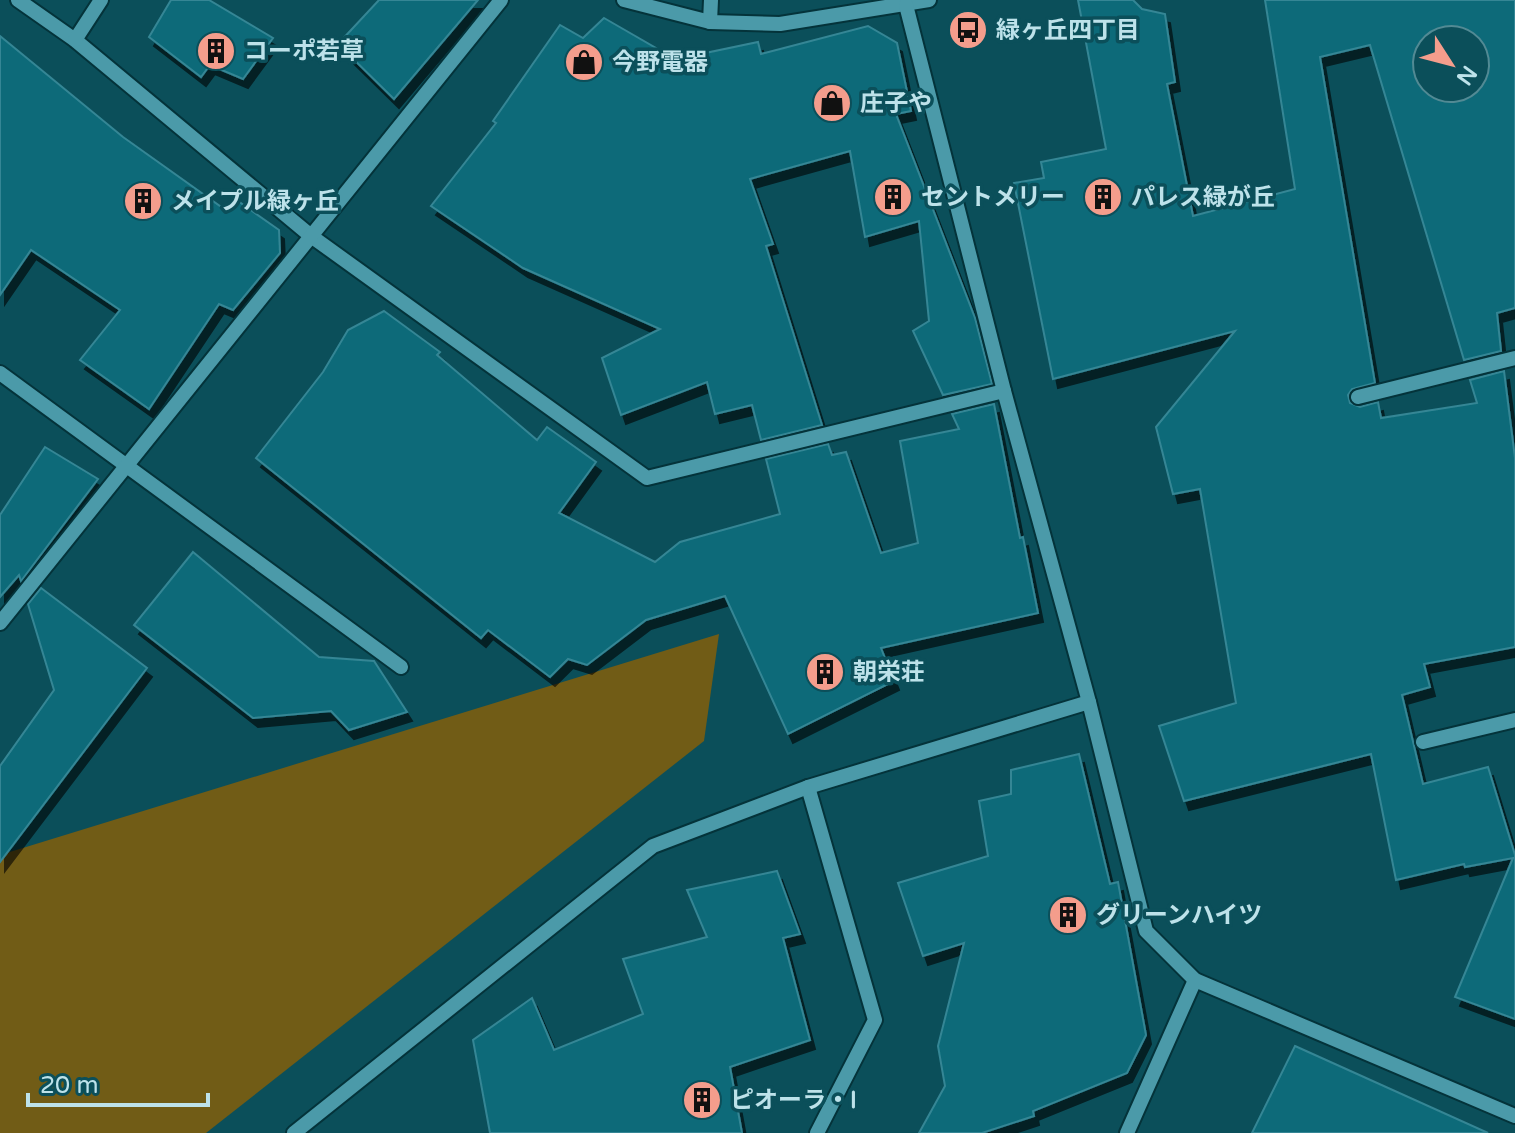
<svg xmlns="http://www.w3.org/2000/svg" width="1515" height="1133" font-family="'Varela Round','Noto Sans JP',sans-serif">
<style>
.green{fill:#715c16}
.building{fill:#0c6b79;stroke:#358695;stroke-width:2;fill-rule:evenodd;filter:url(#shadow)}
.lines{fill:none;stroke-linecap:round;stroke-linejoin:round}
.minor-casing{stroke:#04333a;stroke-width:18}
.minor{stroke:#4b9aa9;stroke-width:14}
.labels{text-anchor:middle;stroke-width:7;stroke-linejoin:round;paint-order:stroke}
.poi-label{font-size:24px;font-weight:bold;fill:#bde2ea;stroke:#0b4f5a;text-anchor:start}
</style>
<defs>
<filter id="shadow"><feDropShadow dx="5" dy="9" stdDeviation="0" flood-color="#0009"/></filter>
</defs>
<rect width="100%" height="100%" fill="#0b4f5a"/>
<path class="green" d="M719,634L704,741L206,1133H0V855Z"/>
<g class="building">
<path d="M171,0H209L273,38L243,79L210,65L201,77L149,37Z"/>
<path d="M379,0H478L394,99L338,44Z"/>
<path d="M1078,0H1133L1142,9L1165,14L1175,82L1167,84L1193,216L1295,189L1265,0H1515V308L1497,313L1501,351L1464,360L1370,45L1320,57L1375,383L1352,389L1348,395L1350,403L1360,407L1378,402L1381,418L1477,403L1470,380L1504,371L1515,458V647L1424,664L1430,687L1402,695L1423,784L1488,767L1515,855V1019L1455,997L1513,858L1465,867L1464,864L1396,880L1371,754L1184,801L1159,726L1236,703L1200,489L1173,494L1156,427L1235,331L1053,379L1014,183L1044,178L1041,162L1106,149ZM1427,40H1475V88H1427Z"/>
<path d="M604,18L677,60L690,64L696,55L758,42L761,54L868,26L897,43L911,111L896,114L975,318L992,384L943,395L913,331L929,321L919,221L865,237L850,151L750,179L773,244L766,246L822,425L761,440L752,405L715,414L707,382L621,415L602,358L660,329L523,268L431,206L496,123L493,121L560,25L583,38Z"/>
<path d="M0,36L123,137L227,211L235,199L279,230L280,253L233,310L219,304L149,409L80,360L120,310L31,250L0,295Z"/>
<path d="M384,311L440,352L437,355L537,440L547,427L596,462L559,513L655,562L680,542L780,514L766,459L828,444L832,455L846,452L881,553L918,543L900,441L959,429L952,414L994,404L1020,538L1023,537L1038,613L881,648L894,681L788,734L725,596L646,620L587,665L568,659L550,677L488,630L481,638L256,458L323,372L348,330Z"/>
<path d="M45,447L98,479L21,581L19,575L0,597V515Z"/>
<path d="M193,552L319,657L374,661L407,712L349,730L331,711L253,718L134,625Z"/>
<path d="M41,588L147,668L0,862V766L54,690L28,604Z"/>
<path d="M1079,754L1110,884L1118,882L1146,1035L1127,1073L1033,1111L1034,1116L982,1133H919L945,1086L938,1046L964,943L923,956L898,883L988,856L979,801L1011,794V770Z"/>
<path d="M777,871L800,934L783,938L810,1040L730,1067L742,1133H490L473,1040L532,998L554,1050L643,1014L623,959L707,937L687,890Z"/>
<path d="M1295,1046L1488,1133H1252Z"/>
</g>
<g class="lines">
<g class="minor-casing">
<g id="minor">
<path d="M18,0L75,40L311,236L647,478L1004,391"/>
<path d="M624,0L710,22L780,24L929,0"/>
<path d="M906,5L1004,391L1089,702L1146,931L1195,980L1515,1116"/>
<path d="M710,22L711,0"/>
<path d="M75,40L101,0"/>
<path d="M0,373L401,667"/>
<path d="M1358,397L1515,358"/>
<path d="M0,623L501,0"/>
<path d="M1423,742L1515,720"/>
<path d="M808,787L875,1020L817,1133"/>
<path d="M294,1133L653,846L808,787L1089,702"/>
<path d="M1127,1133L1195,980"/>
</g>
</g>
<use href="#minor" class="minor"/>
</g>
<defs>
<g id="bus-disc" transform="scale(2)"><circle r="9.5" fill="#f49d8c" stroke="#0b4f5a"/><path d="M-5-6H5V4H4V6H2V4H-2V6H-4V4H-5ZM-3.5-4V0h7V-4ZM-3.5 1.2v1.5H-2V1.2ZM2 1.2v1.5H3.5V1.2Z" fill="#111"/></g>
<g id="building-disc" transform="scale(2)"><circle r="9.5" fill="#f49d8c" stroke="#0b4f5a"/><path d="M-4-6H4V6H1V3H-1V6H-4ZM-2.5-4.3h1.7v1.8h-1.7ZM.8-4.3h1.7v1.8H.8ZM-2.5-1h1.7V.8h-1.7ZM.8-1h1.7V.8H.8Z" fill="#111"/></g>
<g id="shop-disc" transform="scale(2)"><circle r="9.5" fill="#f49d8c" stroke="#0b4f5a"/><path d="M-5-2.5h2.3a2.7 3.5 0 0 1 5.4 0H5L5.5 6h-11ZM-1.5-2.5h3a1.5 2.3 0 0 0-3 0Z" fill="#111"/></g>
</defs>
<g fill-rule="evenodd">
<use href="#bus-disc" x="968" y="30"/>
<use href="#building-disc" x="216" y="51"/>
<use href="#shop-disc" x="584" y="62"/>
<use href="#shop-disc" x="832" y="103"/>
<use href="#building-disc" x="893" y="197"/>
<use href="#building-disc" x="1103" y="197"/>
<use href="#building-disc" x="143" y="201"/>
<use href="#building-disc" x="825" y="672"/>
<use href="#building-disc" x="1068" y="915"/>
<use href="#building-disc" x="702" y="1100"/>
</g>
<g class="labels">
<g class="poi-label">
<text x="996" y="38">緑ヶ丘四丁目</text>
<text x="244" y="59">コーポ若草</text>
<text x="612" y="70">今野電器</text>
<text x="860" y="111">庄子や</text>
<text x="921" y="205">セントメリー</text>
<text x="1131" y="205">パレス緑が丘</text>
<text x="171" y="209">メイプル緑ヶ丘</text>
<text x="853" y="680">朝栄荘</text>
<text x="1096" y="923">グリーンハイツ</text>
<text x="730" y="1108">ピオーラ・I</text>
</g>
</g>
<g transform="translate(1451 64) rotate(126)"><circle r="38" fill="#0b4f5a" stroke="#528a94" stroke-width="2"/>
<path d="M0-6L14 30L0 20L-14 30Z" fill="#f49d8c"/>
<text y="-12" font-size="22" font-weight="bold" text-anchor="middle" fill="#bde2ea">N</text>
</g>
<path d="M28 1093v12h180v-12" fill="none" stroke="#bde2ea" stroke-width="4"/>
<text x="40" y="1093" font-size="24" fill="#bde2ea" stroke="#0b4f5a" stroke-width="6" paint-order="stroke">20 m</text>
</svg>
